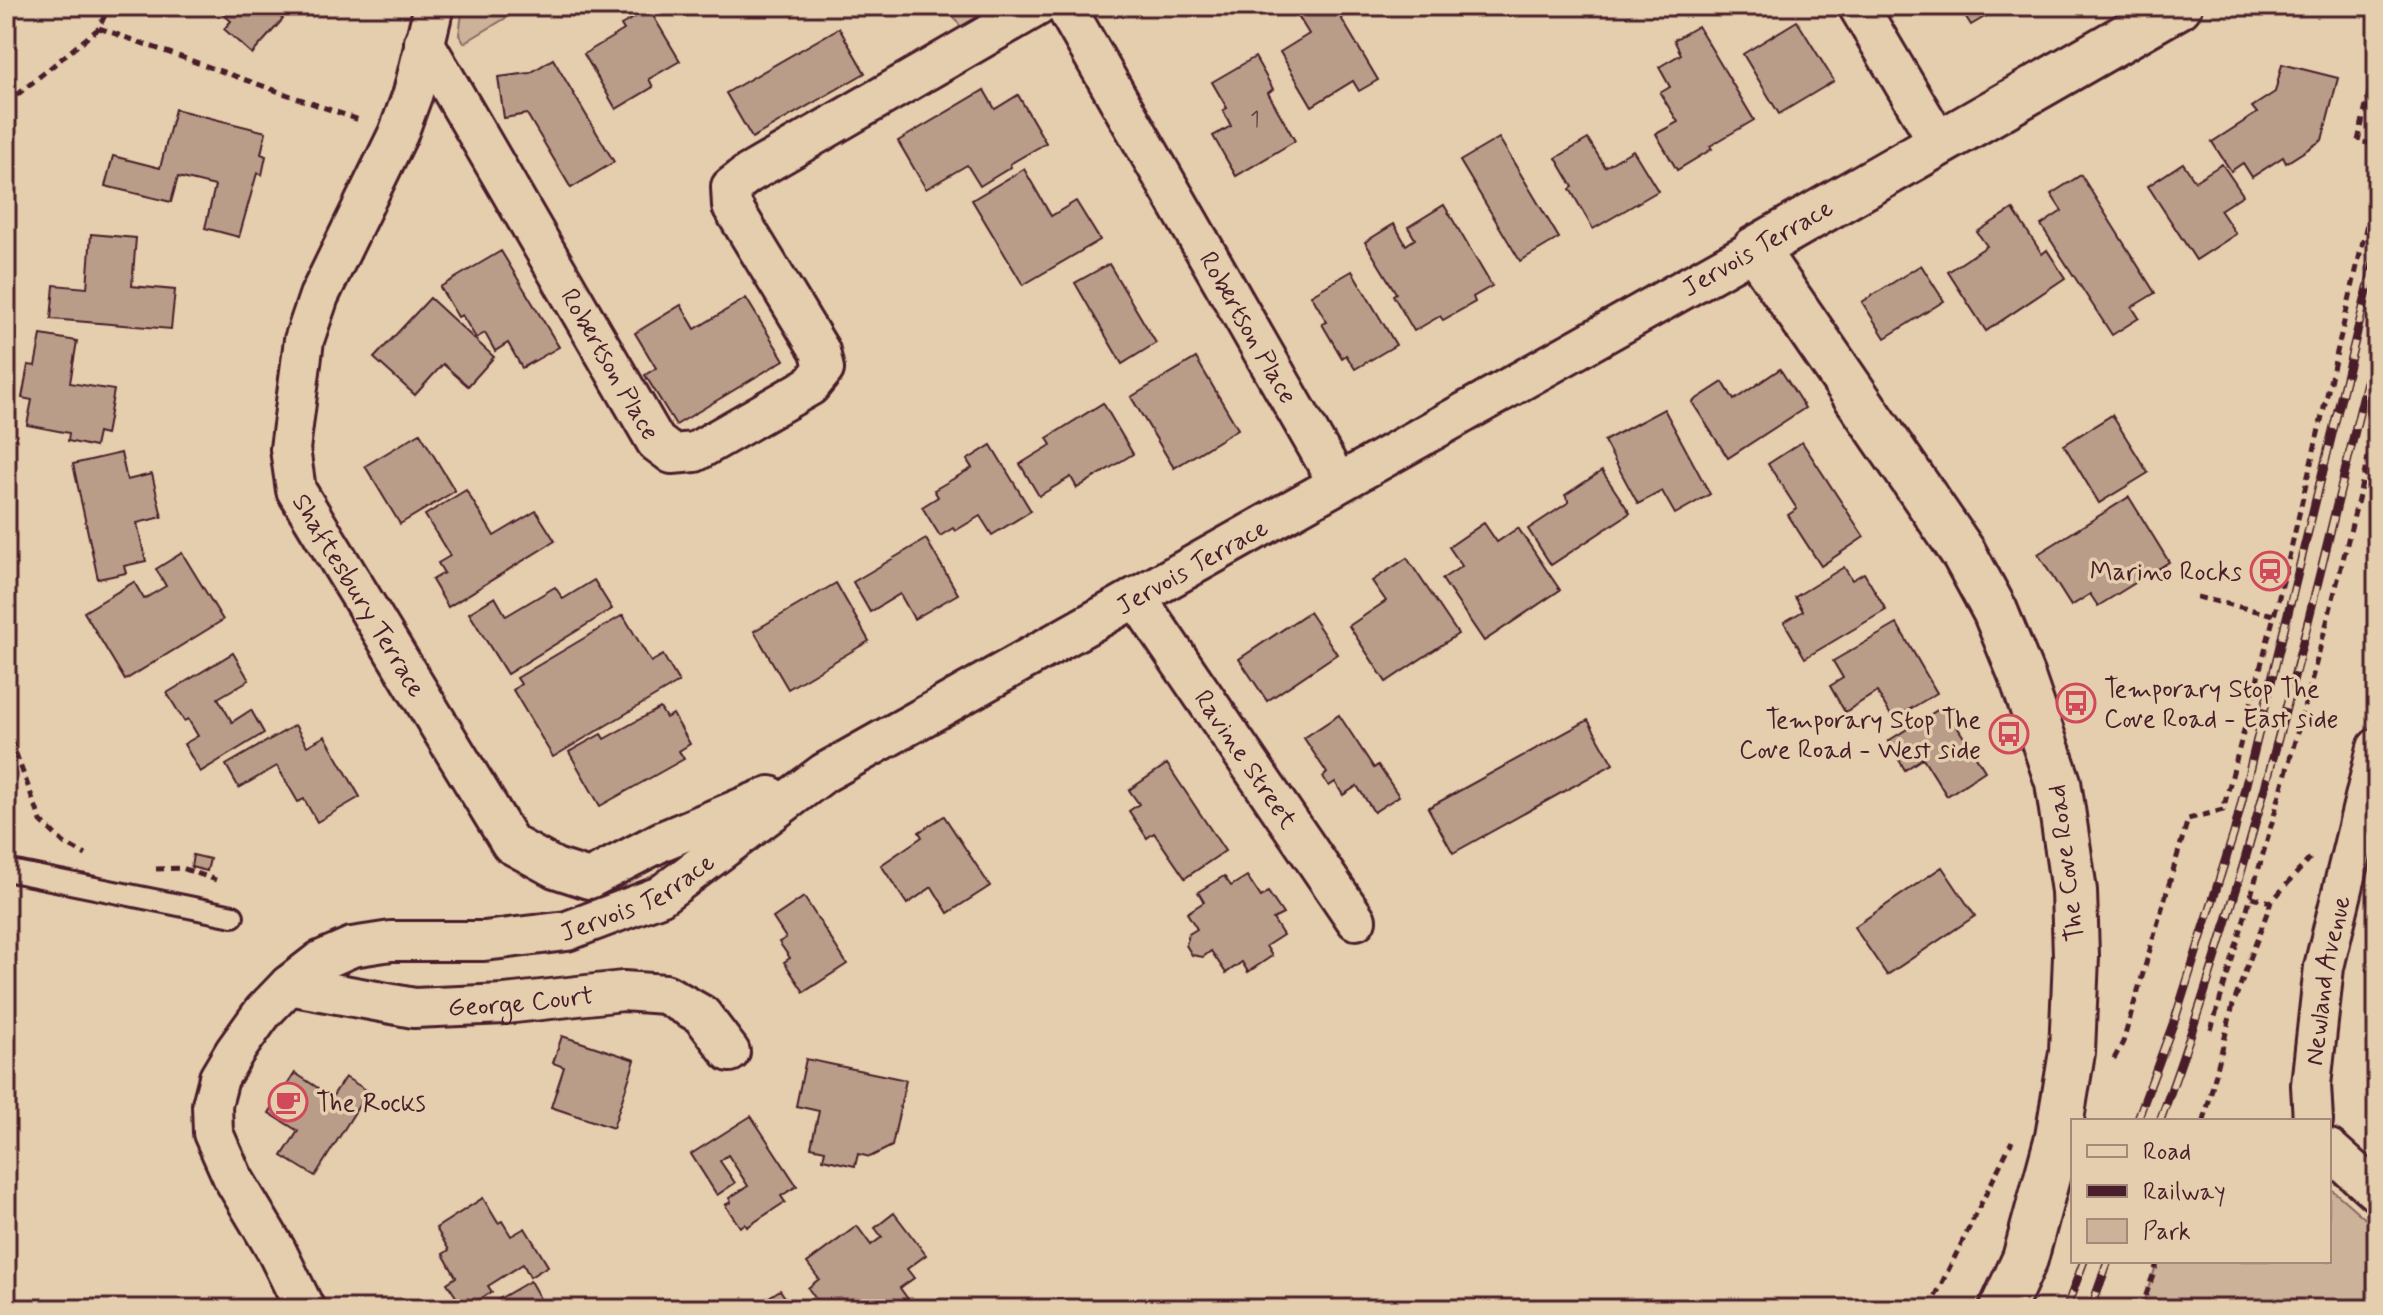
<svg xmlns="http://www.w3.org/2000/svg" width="2383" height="1315" font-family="Mynerve,sans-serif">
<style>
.green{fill:#cbb298;stroke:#8a6862;stroke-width:2}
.building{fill:#b99d89;stroke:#4a1f2b;stroke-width:2}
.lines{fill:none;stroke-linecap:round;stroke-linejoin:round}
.service-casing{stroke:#4a1f2b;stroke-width:26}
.minor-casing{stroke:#4a1f2b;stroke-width:44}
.tertiary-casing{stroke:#4a1f2b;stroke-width:50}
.path{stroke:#4a1f2b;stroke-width:5;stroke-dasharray:8 6;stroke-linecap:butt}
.service{stroke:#e4cead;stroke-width:20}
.minor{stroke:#e4cead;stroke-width:38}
.tertiary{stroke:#e4cead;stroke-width:44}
.rail-casing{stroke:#4a1f2b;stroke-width:9}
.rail{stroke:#e4cead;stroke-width:6;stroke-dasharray:18;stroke-linecap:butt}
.labels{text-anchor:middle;stroke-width:7;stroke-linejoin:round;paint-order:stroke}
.number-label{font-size:22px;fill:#663e42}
.street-label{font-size:26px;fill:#4a1f2b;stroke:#e4cead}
.poi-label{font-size:26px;fill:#4a1f2b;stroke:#e4cead;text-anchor:end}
</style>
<rect width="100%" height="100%" fill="#e4cead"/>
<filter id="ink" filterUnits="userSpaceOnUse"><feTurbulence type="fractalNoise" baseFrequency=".0125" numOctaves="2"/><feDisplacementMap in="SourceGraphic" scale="16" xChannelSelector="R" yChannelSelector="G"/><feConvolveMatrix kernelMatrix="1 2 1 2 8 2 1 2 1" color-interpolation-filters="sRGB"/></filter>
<g filter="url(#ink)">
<g class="green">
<path d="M463,6H526L464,43L459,35Z"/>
<path d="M947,6H1008L964,32Z"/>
<path d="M2329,1187L2377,1229V1309H2141L2158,1261H2329Z"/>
</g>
<g class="building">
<path d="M214,6H268L283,19L252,54L224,29L231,21Z"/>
<path d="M1292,6H1334L1378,80L1359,91L1353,81L1312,106L1280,52L1309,34Z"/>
<path d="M1959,6H2003L1971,25Z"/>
<path d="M649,9L680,61L649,79L653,87L616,109L584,54L624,30L621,25Z"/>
<path d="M1797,21L1834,81L1779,114L1743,54Z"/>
<path d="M1698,26L1754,120L1710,146L1712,149L1677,170L1656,134L1678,122L1660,93L1670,87L1659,67L1681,54L1674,40Z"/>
<path d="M839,28L865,73L752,138L726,93Z"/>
<path d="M1255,57L1273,89L1268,93L1295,141L1236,176L1213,136L1231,126L1223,110L1227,108L1212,82Z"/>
<path d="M553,59L614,162L571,188L527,114L504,118L498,77L530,73Z"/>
<path d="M2282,64L2338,78L2322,140L2286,163L2283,157L2252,177L2243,163L2231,171L2212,142L2257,113L2252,107L2275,92Z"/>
<path d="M984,90L995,109L1018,95L1046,143L1010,164L1011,167L980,186L967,165L926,189L898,141Z"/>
<path d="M175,109L266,132L261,154L266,156L262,175L257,173L239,237L205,228L215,186L178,177L171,202L105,186L113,156L160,168Z"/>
<path d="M1499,138L1559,238L1520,261L1460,161Z"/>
<path d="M1588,139L1605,167L1633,150L1658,191L1593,229L1570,189L1573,187L1556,158Z"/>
<path d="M2183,163L2195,181L2222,164L2243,195L2220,210L2236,234L2196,260L2148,186Z"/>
<path d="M1024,169L1051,216L1076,201L1100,240L1023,285L972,200Z"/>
<path d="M2081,175L2155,293L2132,307L2139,318L2112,335L2041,225L2062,211L2051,194Z"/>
<path d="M1444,205L1492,286L1473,297L1475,302L1443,320L1440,316L1414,331L1393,295L1396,293L1365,242L1394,224L1406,245L1415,239L1408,227Z"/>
<path d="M2013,209L2042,254L2047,250L2065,278L1986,331L1948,272L1987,246L1977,232Z"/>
<path d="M91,234L136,238L132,286L175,290L171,329L51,319L54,285L87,288Z"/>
<path d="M501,251L559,347L522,368L508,343L495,351L485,333L476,338L462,315L458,317L440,287Z"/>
<path d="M1109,264L1156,343L1122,364L1075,283Z"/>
<path d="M1921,265L1944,301L1885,338L1862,302Z"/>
<path d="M1352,271L1396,345L1355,369L1346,355L1342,358L1322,324L1327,322L1311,295Z"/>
<path d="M430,298L494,357L468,386L443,364L415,395L374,358Z"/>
<path d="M746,298L784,360L676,425L645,375L656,368L635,333L681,305L695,329Z"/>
<path d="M41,335L77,341L70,383L114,390L106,435L98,433L95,447L68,441L69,433L27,425L32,400L22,398L28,365L35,366Z"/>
<path d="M1196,358L1238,429L1174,468L1131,397Z"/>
<path d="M1780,369L1805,408L1728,458L1692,402L1723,382L1734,400Z"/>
<path d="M1103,403L1133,454L1077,488L1071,477L1039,496L1020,464L1051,445L1047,438Z"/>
<path d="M1664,409L1710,494L1675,514L1662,491L1638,504L1604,441Z"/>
<path d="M2112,415L2148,473L2099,503L2064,445Z"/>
<path d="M420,433L455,491L400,524L365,466Z"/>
<path d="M1802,442L1864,537L1821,566L1788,515L1797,509L1768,464Z"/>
<path d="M991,445L1031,511L992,535L980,516L955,531L953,528L940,536L922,507L938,497L934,490L972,468L967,460Z"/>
<path d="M121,453L127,480L152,474L162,517L137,523L146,561L124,566L126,573L98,579L73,464Z"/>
<path d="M1602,471L1630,513L1551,565L1528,529L1569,502L1565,495Z"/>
<path d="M466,490L494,536L536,511L555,541L448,607L432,580L444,573L438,563L450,556L425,515Z"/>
<path d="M2129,497L2169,562L2098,606L2090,594L2071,606L2038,554Z"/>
<path d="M1484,523L1497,542L1518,528L1560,590L1484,641L1442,579L1462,566L1449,547Z"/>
<path d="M926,539L958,594L914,619L900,594L870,612L853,582Z"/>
<path d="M182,553L223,620L125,680L84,612L134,582L144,599L166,586L156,569Z"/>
<path d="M1407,558L1458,634L1386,682L1349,626L1386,601L1372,581Z"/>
<path d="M1844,567L1852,580L1864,573L1886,610L1805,658L1784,622L1803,611L1795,597Z"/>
<path d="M594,580L612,609L507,674L469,613L495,597L506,616L555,587L563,599Z"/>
<path d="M836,583L869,641L788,689L754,631Z"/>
<path d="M1309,612L1337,654L1267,701L1239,659Z"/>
<path d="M623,615L651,662L663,655L679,682L553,757L513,690L521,684L517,678Z"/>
<path d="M1897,624L1937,693L1893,719L1877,692L1845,712L1830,686L1843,678L1833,661Z"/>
<path d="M233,653L249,680L218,698L232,722L251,710L264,733L200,772L184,744L198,736L188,719L184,721L167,693Z"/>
<path d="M1944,706L1985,771L1947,796L1923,758L1905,770L1888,741Z"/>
<path d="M660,708L666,718L673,714L690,744L679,751L684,759L600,806L569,752L601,734L604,739Z"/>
<path d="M1339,715L1374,768L1378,765L1399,796L1374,812L1357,786L1343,795L1335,782L1329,786L1323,777L1327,773L1304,738Z"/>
<path d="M1588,720L1613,764L1453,853L1428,808Z"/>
<path d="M295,725L307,746L325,736L360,797L317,822L304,799L298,802L277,766L239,788L226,765Z"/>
<path d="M1167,764L1225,851L1185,878L1154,833L1147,838L1129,811L1139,804L1129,790Z"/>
<path d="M944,816L990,886L948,913L932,887L907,904L881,865L922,837L919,832Z"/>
<path d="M193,855L210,859L207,871L191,867Z"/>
<path d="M1942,867L1975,916L1887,975L1854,927Z"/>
<path d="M1224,876L1231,886L1247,876L1261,897L1268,892L1283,914L1273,919L1283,935L1266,946L1272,956L1248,972L1242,962L1226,973L1211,951L1203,957L1192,955L1186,945L1189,934L1197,929L1187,913L1204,902L1198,892Z"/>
<path d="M804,897L847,964L804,992L784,962L790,958L779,942L786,938L773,918Z"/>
<path d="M562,1036L635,1060L613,1128L551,1107L564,1067L553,1063Z"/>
<path d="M806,1059L906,1080L892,1146L870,1157L858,1154L855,1166L823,1159L825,1150L811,1147L819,1111L796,1106Z"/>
<path d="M295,1073L332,1097L345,1077L368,1091L315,1176L282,1156L298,1131L269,1113Z"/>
<path d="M751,1116L797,1186L781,1196L785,1202L747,1227L745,1224L740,1227L725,1205L731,1202L729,1198L748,1186L728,1155L720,1161L735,1183L717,1195L691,1154Z"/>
<path d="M483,1198L498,1223L502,1221L511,1236L525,1228L548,1266L530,1277L523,1264L488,1286L492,1292L464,1309L447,1283L456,1277L443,1254L449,1250L436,1228Z"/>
<path d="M894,1213L926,1255L907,1269L914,1278L900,1288L910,1302L899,1309H823L808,1288L819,1279L807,1263L857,1226L871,1245L882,1237L875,1228Z"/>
<path d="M530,1281L546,1309H482Z"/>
<path d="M780,1290L793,1309H750Z"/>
</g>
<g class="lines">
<g class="service-casing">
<path id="service" d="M6,870L233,916"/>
</g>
<g class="minor-casing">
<g id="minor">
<path id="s1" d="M434,6L413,93L398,134L319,296L304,340L290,449L296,490L511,844L555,868L589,879L662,841L770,796"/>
<path id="s2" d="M1065,6L1338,483"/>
<path d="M1858,6L1939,143"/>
<path id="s3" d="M424,42L656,442L672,454L695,452L810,386L824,369L820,351L732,206L731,187L748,174L1038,6"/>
<path id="s4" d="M1136,597L1356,920"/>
<path id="s5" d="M289,985L414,1008L505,1004L623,991L665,994L702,1015L730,1052"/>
<path id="s6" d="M2313,1121L2311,1085L2324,967L2377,748"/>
<path d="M2329,1149L2377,1192"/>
<path id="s7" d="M305,1309L276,1250L233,1178L213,1133L212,1105L219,1078L235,1051L263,1012L289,985L320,961L352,947L391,941H484L567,931L660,896L824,773L1755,249"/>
</g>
</g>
<g class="tertiary-casing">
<path id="tertiary" d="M2002,1309L2025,1259L2058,1137L2072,1052L2076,956L2074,891L2058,782L2022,677L1995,611L1964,554L1755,249L2179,6"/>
</g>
<g class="path">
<path d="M99,28L362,121"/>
<path d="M2372,37L2376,62L2358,141L2377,145"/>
<path d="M6,104L99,28L109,6"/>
<path d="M2197,597L2274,615"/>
<path d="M6,727L41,821L64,843L86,855"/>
<path d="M156,869L182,868L216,880"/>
<path d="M2252,897L2271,902"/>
<path d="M2211,1030C2272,828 2329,626 2377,420"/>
<path d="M2114,1059L2123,1042L2188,819L2223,810L2286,570L2377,181"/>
<path d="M2204,1121L2233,1005L2271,902L2312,856"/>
<path d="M1929,1309L2012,1141"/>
<path d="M2141,1309L2158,1261"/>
</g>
<use href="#service" class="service"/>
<use href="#minor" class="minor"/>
<use href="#tertiary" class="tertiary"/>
<g class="rail-casing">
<g id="rail">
<path d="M2137,1121L2176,1016L2234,833L2377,251"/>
<path d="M2160,1121C2254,867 2312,603 2377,341"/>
<path d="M2066,1309L2084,1261"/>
<path d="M2091,1309L2108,1261"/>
</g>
</g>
<use href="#rail" class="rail"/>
</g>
</g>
<defs>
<g id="station-ring" transform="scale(2)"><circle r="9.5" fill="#e4cead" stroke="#d1495b" stroke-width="1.5"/><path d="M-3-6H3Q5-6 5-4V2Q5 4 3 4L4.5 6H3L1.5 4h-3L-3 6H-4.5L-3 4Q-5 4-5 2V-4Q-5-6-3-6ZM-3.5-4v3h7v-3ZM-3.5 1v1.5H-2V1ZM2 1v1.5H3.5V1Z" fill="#d1495b"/></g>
<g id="bus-ring" transform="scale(2)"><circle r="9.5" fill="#e4cead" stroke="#d1495b" stroke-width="1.5"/><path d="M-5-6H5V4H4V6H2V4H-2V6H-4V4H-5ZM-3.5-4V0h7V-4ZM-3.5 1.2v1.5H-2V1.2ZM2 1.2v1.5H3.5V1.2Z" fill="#d1495b"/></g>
<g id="cafe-ring" transform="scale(2)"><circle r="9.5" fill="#e4cead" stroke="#d1495b" stroke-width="1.5"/><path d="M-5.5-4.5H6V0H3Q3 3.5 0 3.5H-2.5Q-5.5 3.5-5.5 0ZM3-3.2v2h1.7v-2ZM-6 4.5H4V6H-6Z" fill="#d1495b"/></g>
</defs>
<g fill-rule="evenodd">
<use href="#station-ring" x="2270" y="571"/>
<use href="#bus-ring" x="2076" y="703"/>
<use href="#bus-ring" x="2009" y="734"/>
<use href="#cafe-ring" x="288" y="1102"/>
</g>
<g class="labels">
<g class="number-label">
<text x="1255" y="126">1</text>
</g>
<g class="street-label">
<text transform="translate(1757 247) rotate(-30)" y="9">Jervois Terrace</text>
<text dy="9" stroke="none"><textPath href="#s2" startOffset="370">Robertson Place</textPath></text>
<text dy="9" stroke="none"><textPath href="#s3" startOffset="372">Robertson Place</textPath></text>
<text dy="9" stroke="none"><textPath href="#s7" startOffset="1388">Jervois Terrace</textPath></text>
<text dy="9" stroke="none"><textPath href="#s1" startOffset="634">Shaftesbury Terrace</textPath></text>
<text dy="9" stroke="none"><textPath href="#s4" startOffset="196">Ravine Street</textPath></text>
<text transform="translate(2065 863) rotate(-97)" y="9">The Cove Road</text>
<text dy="9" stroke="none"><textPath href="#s7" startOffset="740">Jervois Terrace</textPath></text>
<text dy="9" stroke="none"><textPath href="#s6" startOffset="142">Newland Avenue</textPath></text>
<text dy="9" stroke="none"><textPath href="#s5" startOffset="234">George Court</textPath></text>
</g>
<g class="poi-label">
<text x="2242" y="580">Marino Rocks</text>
<text x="2104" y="697" text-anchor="start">Temporary Stop The<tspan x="2104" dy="30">Cove Road - East side</tspan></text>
<text x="1981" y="728">Temporary Stop The<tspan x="1981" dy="30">Cove Road - West side</tspan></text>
<text x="316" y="1111" text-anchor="start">The Rocks</text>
</g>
</g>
<rect width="2383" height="1315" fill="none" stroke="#e4cead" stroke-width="32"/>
<rect x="16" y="16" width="2351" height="1283" fill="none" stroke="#4a1f2b" stroke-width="3" filter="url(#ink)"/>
<rect x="2071" y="1119" width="260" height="144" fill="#e4cead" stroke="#a68879" stroke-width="2"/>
<rect x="2087" y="1145" width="40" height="12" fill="#e4cead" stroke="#a68879" stroke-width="2"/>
<text x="2143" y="1159" font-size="24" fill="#4a1f2b">Road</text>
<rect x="2087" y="1185" width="40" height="12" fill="#4a1f2b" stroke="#a68879" stroke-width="2"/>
<text x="2143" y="1199" font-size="24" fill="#4a1f2b">Railway</text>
<rect x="2087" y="1219" width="40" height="24" fill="#cbb298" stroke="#a68879" stroke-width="2"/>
<text x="2143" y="1239" font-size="24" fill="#4a1f2b">Park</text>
</svg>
